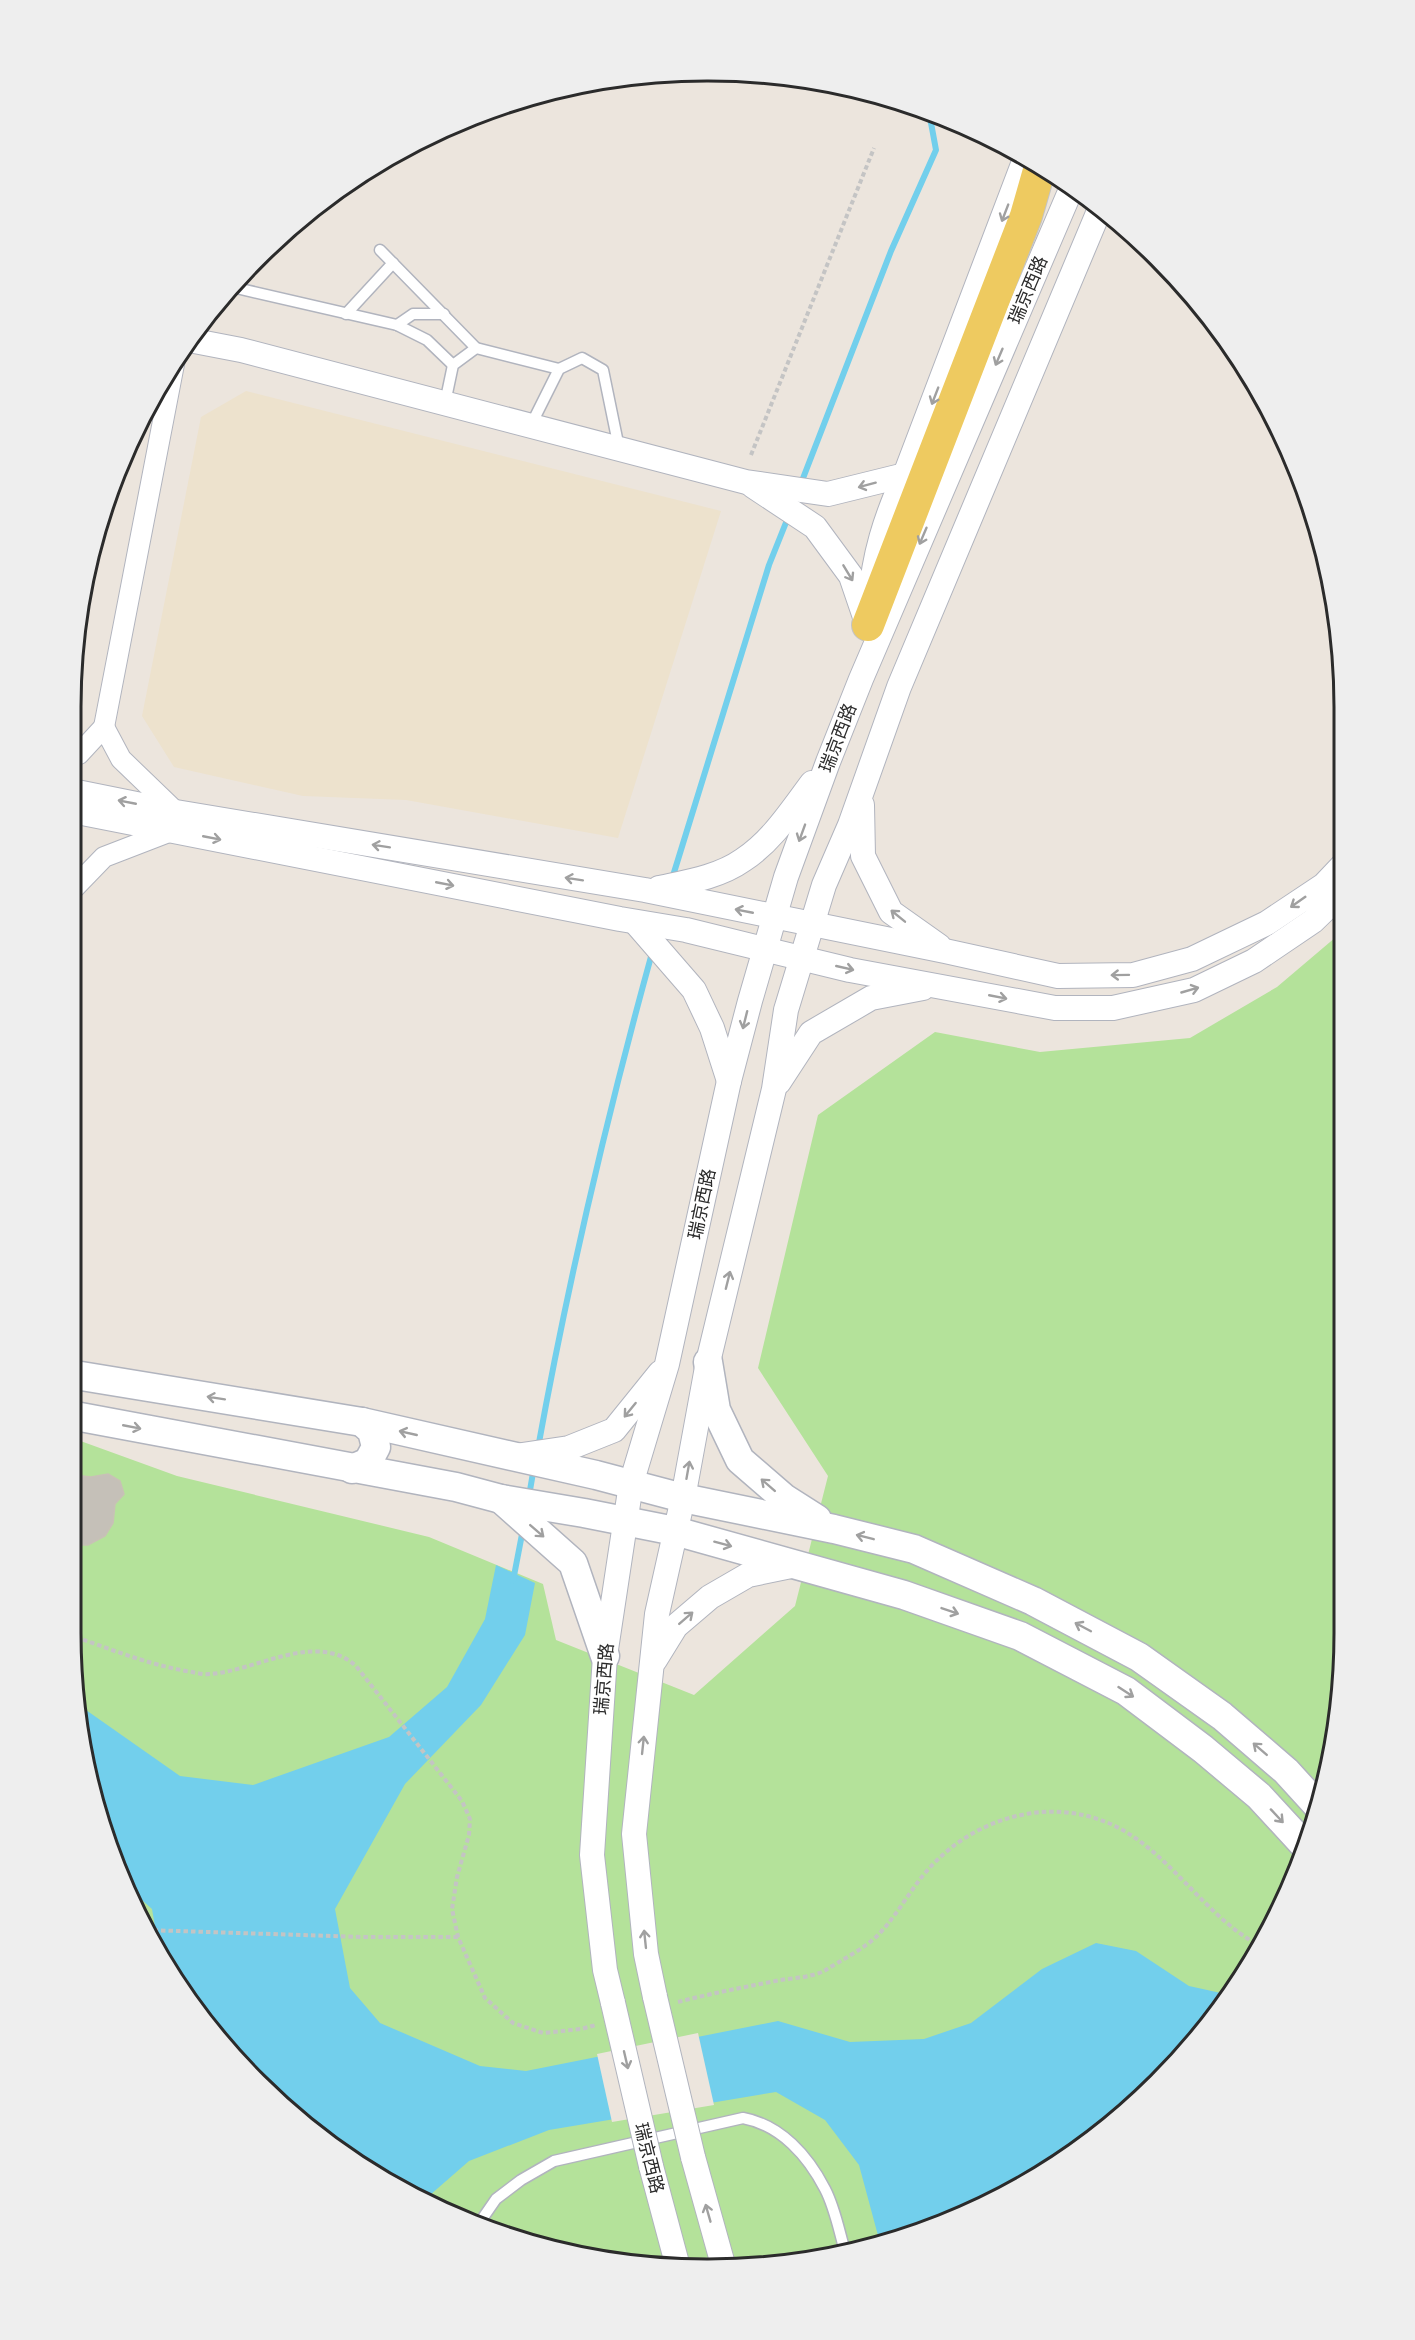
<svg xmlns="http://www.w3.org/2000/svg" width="1415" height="2340" font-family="Arial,'Noto Sans SC',sans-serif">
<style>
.education{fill:#ede2cd}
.green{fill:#b4e29a}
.water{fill:#72cfec}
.pier{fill:#ece5dd}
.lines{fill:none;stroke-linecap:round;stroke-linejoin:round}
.stream{stroke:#72cfec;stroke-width:6}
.building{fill:#c5c0b8;stroke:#c8c1b6;stroke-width:1.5}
.service-casing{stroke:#b1b4be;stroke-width:13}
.minor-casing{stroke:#b1b4be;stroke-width:22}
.tertiary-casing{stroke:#b1b4be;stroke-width:26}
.secondary-casing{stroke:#b1b4be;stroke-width:31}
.primary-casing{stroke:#c4c4c4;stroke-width:34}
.path{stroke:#c4c4c4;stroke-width:4;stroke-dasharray:4.5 3;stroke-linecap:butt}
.service{stroke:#fff;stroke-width:10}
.minor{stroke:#fff;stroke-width:20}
.tertiary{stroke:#fff;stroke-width:24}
.secondary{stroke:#fff;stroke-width:28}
.primary{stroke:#eeca60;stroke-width:32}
.tertiary-bridge-casing{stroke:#b1b4be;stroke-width:26;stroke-linecap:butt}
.tertiary-bridge{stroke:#fff;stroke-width:24}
.oneway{stroke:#a0a0a0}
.labels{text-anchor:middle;stroke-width:4.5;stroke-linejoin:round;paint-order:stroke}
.street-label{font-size:18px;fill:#2b2b2b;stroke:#fff}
.rim{fill:none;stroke:#2b2b2b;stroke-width:3}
</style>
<rect width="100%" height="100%" fill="#ece5dd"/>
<path class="education" d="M246,391L721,511L618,838L406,800L303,796L174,767L142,716L201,417Z"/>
<path class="green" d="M1343,931V1674L1311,1838L1237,1987L1158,2083L1095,2138L990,2204L912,2236L791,2264L707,2269L584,2257L503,2236L425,2204L320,2138L202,2020L136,1915L104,1837L76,1716L75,1439L177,1476L429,1537L543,1584L556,1640L694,1695L795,1606L828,1476L758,1368L818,1115L935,1032L1040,1052L1190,1038L1277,987Z"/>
<path class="water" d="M496,1565L535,1583L525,1635L481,1705L405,1784L335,1909L350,1988L380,2023L480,2066L526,2071L778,2021L850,2042L924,2039L971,2023L1042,1969L1096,1943L1136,1951L1189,1986L1230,1995L1158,2083L1095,2138L990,2204L912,2236L880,2243L859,2165L825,2120L776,2092L549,2130L469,2161L422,2202L320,2138L202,2020L159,1950L152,1909L133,1892L126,1889L104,1837L76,1716V1703L180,1776L253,1785L389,1737L447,1687L485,1619Z"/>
<path class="pier" d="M698,2033L714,2105L612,2122L597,2054Z"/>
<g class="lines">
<g class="stream">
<path d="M800,486L891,251L936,150L929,112"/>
<path d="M672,879L769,565L789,515"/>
<path d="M538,1448C568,1282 607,1116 652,953"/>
<path d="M529,1496L534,1467"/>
<path d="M513,1581L523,1529"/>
</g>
</g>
<path class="building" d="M108,1474L120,1481L124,1494L115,1504L113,1523L105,1536L88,1545H75V1475L91,1477Z"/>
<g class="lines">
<g class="service-casing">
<g id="service">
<path d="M380,250L476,348L559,369"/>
<path d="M232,287L397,325L427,340L453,365"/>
<path d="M346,314L393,263"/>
<path d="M397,325L413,314H444"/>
<path d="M445,403L453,365L476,348"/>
<path d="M531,425L559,369L582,358L603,370L619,448"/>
<path d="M478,2225L496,2199L521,2180L554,2161L743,2118C781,2125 808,2156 825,2189C835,2208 839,2231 845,2251"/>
</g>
</g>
<g class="minor-casing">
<g id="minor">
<path d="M104,727L175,359"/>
<path d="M72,757L79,754L104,727L121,759L176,812"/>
<path d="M73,885L74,888L104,857L174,830"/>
</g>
</g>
<g class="tertiary-casing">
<g id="tertiary">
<path d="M189,340L241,350L746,482L828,494L905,475"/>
<path d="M753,486L815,527L851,576L865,617"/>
<path d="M870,602C874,554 885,519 905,475L1025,159"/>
<path d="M72,791L176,812L645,890L945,951L1058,976L1133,975L1192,959L1267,923L1324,885L1343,865"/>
<path d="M862,805L863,856L891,912L939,946"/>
<path d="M72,811L620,919L686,930L850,970L1055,1008H1113L1194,990L1254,961L1313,921L1343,892"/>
<path d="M659,888C687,882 719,877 743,860C772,841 791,811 812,783"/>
<path d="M635,922L694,990L712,1028L729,1081"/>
<path d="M779,1082L811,1033L871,998L923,988"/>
<path d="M522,1455L569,1448L614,1430L660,1373"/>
<path d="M655,1660L676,1626L710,1597L748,1575L796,1565"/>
<path d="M655,1997L646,1954L634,1834L657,1614L683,1498L708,1362L774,1089L786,1010L824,885L850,825L899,687L1099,211"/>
<path d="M613,2003L605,1970L592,1855L605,1656L631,1484L667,1364L729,1081L750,1001L786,877L828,762L861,679L1072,187"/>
<path d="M693,2157L724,2268"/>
<path d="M651,2166L678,2267"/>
</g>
</g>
<g class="secondary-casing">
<g id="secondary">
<path d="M708,1362L716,1410L740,1460L784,1498L817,1519"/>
<path d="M75,1375L362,1422L596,1475L683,1498L834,1529L914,1549L1033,1601L1139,1657L1222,1716L1286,1771L1317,1805"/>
<path d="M75,1416L456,1487L501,1499L584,1513L675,1531L904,1595L1020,1636L1126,1691L1203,1749L1259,1796L1306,1847"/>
<path d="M352,1469L368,1462L376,1447L372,1431L362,1422"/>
<path d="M501,1499L573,1563L605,1656"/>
</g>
</g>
<g class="primary-casing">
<path id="primary" d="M868,625L1026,216L1040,167"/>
</g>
<g class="path">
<path d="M751,455L874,148"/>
<path d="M76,1637C112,1650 148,1664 186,1671C194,1672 202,1675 209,1674C254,1672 316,1630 356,1666L462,1801L470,1819L469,1835L457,1877L452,1909L458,1937L485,1998L513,2023L543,2033L581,2029L596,2025"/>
<path d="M146,1930L363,1937H458"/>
<path d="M678,2002C712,1993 746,1987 780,1980C794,1978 812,1977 824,1971C840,1961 865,1948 877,1936C895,1918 906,1897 921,1878C966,1820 1047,1793 1115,1826C1170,1853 1203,1914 1258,1945"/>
</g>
<use href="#service" class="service"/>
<use href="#minor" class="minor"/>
<use href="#tertiary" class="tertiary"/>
<use href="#secondary" class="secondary"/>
<use href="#primary" class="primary"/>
<g class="tertiary-bridge-casing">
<g id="tertiary-bridge">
<path d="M655,1997L693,2157"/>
<path d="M613,2003L651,2166"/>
</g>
</g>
<use href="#tertiary-bridge" class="tertiary-bridge"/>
</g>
<defs><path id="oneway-shaft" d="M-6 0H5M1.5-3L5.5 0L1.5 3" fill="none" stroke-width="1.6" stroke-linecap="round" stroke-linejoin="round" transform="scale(1.5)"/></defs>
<g class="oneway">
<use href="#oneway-shaft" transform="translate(1005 213) rotate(111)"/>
<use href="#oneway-shaft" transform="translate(999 357) rotate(113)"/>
<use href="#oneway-shaft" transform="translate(935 396) rotate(111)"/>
<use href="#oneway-shaft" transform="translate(867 485) rotate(165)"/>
<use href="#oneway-shaft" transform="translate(923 536) rotate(113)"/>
<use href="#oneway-shaft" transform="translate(848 573) rotate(59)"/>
<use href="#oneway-shaft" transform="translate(127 802) rotate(-169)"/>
<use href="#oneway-shaft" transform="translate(802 833) rotate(110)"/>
<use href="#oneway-shaft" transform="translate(212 838) rotate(11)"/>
<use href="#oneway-shaft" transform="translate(381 846) rotate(-171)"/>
<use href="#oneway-shaft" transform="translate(574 879) rotate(-171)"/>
<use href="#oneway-shaft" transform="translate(445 884) rotate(11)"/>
<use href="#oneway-shaft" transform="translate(1298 902) rotate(145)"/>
<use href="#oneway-shaft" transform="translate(744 911) rotate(-169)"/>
<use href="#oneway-shaft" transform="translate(898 916) rotate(-141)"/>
<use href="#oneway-shaft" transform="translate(845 968) rotate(13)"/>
<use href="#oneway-shaft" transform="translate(1120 975) rotate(179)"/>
<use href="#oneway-shaft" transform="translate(1190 990) rotate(-16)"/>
<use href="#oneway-shaft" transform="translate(998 997) rotate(11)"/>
<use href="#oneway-shaft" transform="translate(745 1020) rotate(104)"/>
<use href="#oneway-shaft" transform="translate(728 1280) rotate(-76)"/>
<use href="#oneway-shaft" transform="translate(216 1398) rotate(-171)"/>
<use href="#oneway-shaft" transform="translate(630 1410) rotate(129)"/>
<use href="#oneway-shaft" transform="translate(132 1427) rotate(11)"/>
<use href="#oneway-shaft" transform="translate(408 1433) rotate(-167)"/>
<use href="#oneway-shaft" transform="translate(688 1470) rotate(-80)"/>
<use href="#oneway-shaft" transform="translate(768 1485) rotate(-139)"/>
<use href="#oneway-shaft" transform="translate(537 1531) rotate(41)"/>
<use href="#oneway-shaft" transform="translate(865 1537) rotate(-166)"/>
<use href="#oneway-shaft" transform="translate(723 1544) rotate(15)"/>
<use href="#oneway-shaft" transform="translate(950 1611) rotate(19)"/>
<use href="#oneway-shaft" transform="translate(686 1618) rotate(-41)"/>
<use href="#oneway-shaft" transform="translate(1083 1627) rotate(-152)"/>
<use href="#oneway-shaft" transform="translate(1126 1692) rotate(33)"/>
<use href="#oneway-shaft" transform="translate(643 1745) rotate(-84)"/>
<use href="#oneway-shaft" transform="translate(1260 1749) rotate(-139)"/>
<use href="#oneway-shaft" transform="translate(1277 1816) rotate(47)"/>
<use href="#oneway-shaft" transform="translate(645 1939) rotate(-96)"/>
<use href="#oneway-shaft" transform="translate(626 2060) rotate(77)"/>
<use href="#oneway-shaft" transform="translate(708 2213) rotate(-106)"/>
</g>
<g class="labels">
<g class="street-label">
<text transform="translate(1028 290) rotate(-67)" y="6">瑞京西路</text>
<text transform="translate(838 738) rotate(-69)" y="6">瑞京西路</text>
<text transform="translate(702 1204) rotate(-78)" y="6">瑞京西路</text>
<text transform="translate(604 1679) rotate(-85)" y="6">瑞京西路</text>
<text transform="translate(649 2158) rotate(76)" y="6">瑞京西路</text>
</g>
</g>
<path d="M0 0H1415V2340H0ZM707 81H708A626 626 0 0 1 1334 707V1633A626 626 0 0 1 708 2259H707A626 626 0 0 1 81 1633V707A626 626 0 0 1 707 81Z" fill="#eee" fill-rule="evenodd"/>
<path class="rim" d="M707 81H708A626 626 0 0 1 1334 707V1633A626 626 0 0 1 708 2259H707A626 626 0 0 1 81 1633V707A626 626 0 0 1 707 81Z"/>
</svg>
